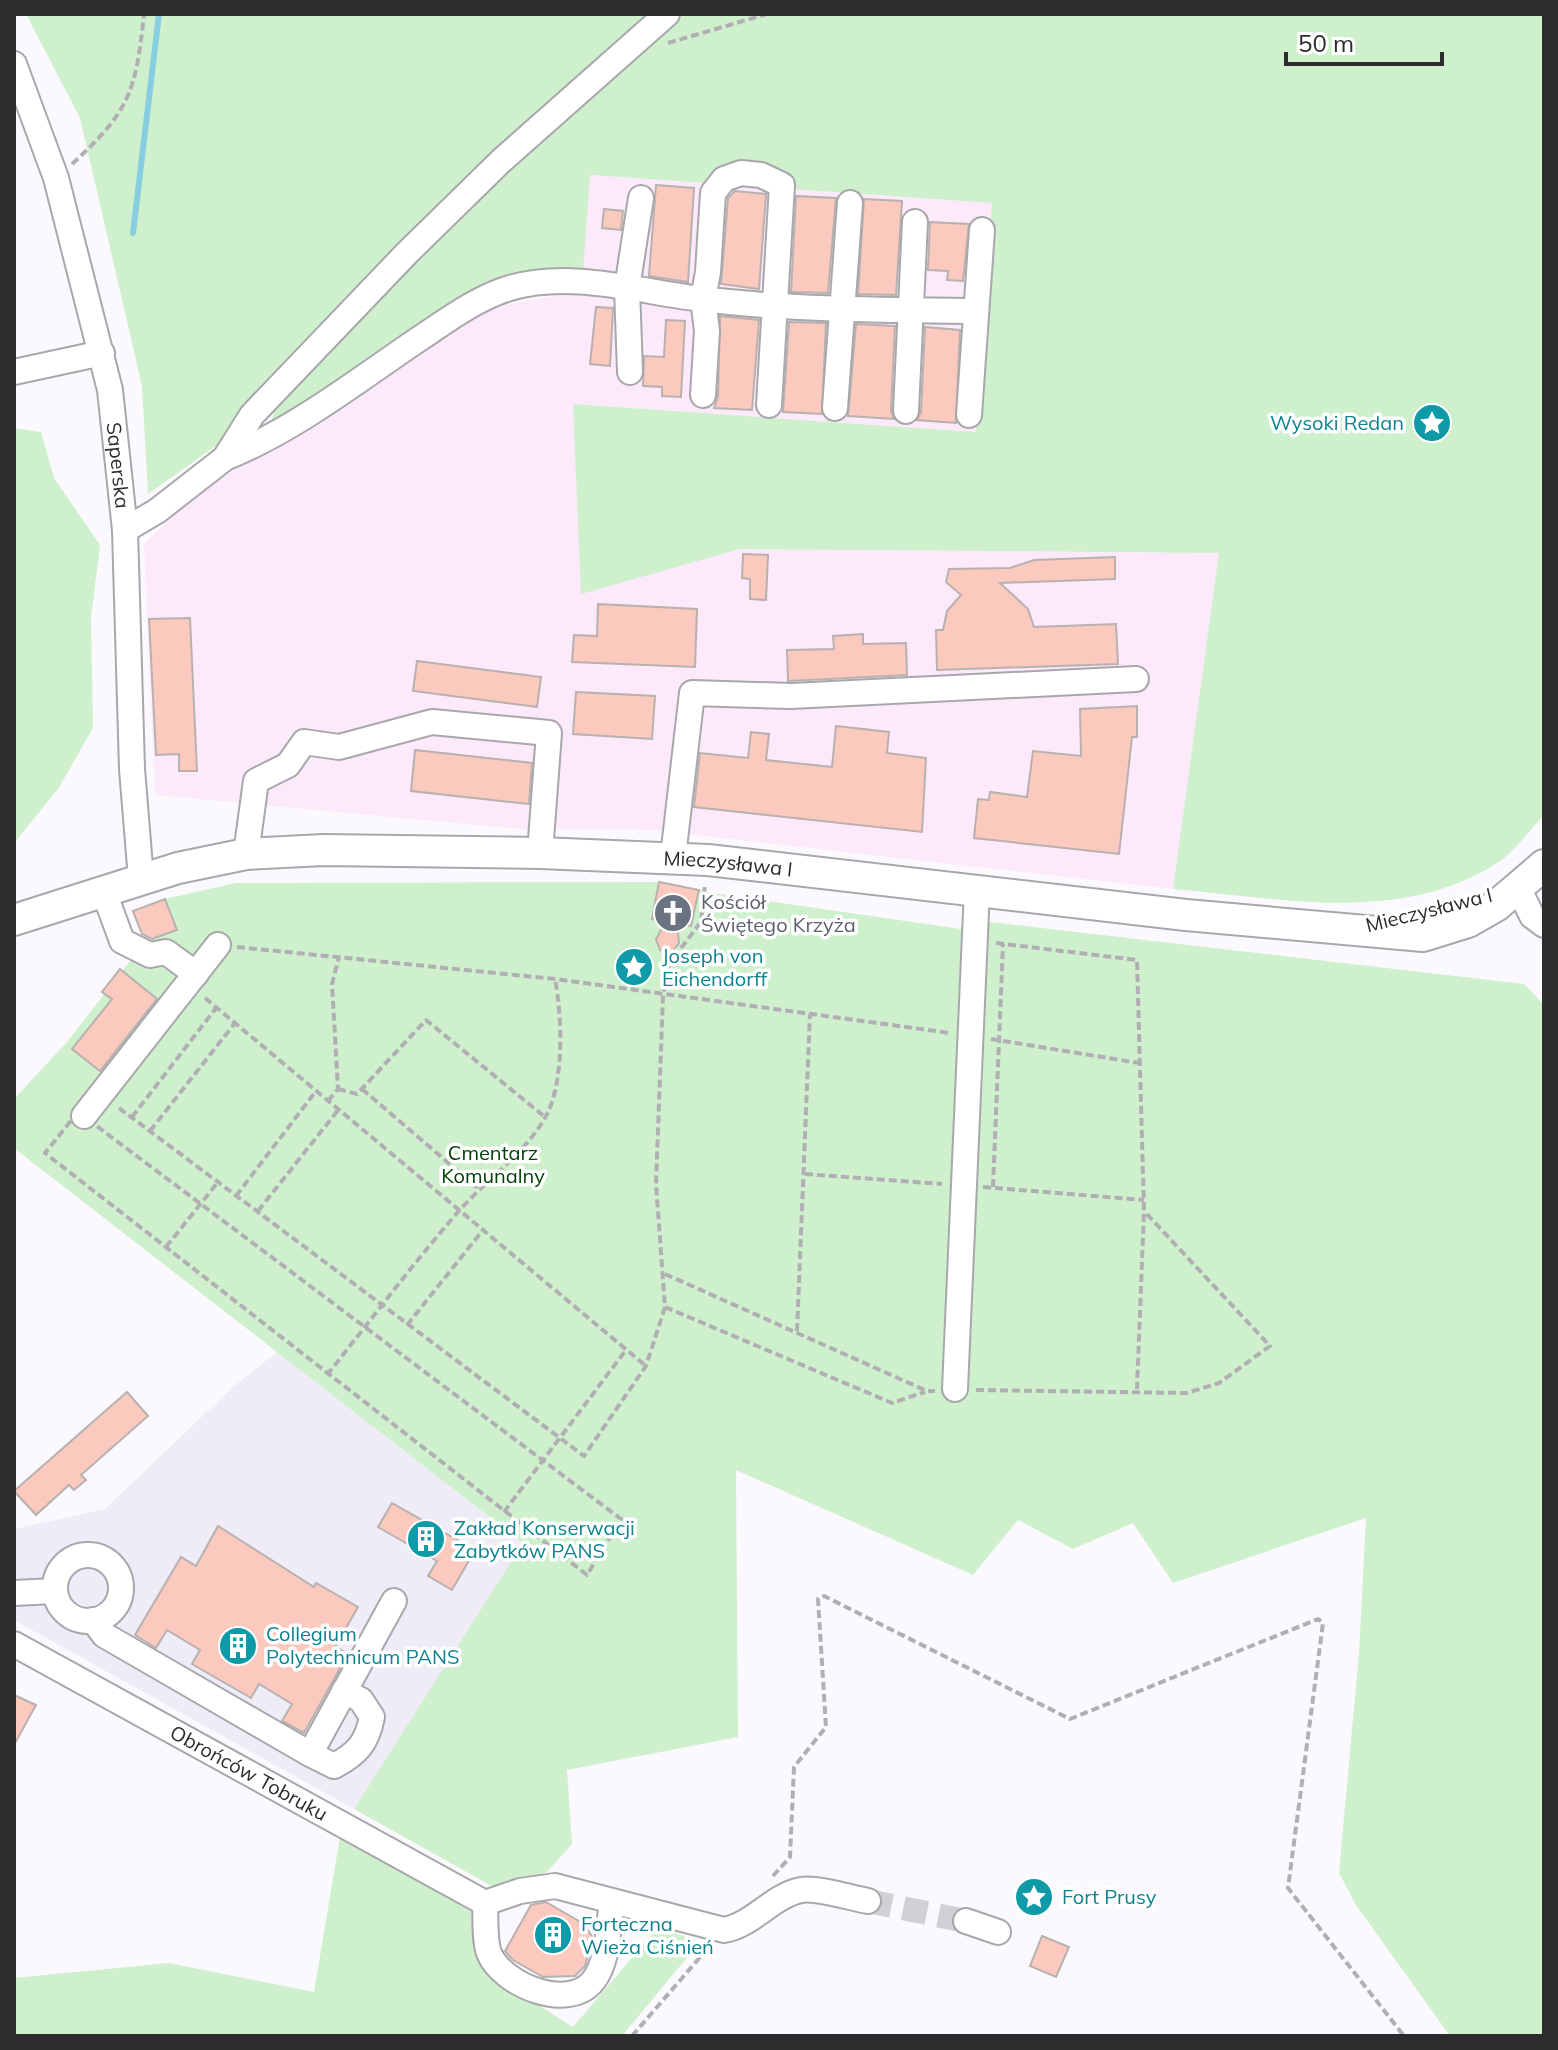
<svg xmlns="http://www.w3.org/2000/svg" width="1558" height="2050" font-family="Mulish,sans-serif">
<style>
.industrial{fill:#fce9fa}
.built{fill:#efebf7}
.green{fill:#cef0cd}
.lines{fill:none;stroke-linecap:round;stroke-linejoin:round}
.stream{stroke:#87cee0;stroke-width:6}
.building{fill:#fbc9bd;stroke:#b7b1af;stroke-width:2}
.minor-tunnel{stroke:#d2d0d4;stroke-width:24;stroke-dasharray:24 12;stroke-linecap:butt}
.minor-casing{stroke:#a8a7ab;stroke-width:28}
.major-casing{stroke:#a8a7ab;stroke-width:34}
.path{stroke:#b1afb3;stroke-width:4;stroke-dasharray:8 4;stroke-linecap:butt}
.minor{stroke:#fff;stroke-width:24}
.major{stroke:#fff;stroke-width:30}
.labels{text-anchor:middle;stroke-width:7;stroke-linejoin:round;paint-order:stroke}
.culture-label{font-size:20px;fill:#0d838f;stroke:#fff;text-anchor:start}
.street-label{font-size:20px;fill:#2c2b2d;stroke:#fff}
.worship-label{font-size:20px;fill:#5b616d;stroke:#fff;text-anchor:start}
.park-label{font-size:20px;fill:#024209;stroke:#fff}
</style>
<rect width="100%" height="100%" fill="#fbf9fe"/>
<path class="industrial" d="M589,175L993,203L977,432L574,404L581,593L740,549L1220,553L1173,889L652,830L522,829L155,795L144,544L199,492L363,392L480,310L581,291Z"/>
<path class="built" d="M277,1352L523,1543L354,1809L14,1620V1529L105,1509L233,1387Z"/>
<g class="green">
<path d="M26,14H1544V815C1530,830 1514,852 1497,863C1401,925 1280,898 1173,889L1219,553L740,549L581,594L573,404L976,432L992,203L590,175L583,271L487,281L271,424L275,406L253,402L220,443L148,494L142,386L80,118Z"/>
<path d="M14,428L41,432L54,478L100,545L91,617L93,728L58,789L14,843Z"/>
<path d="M665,882L712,893L968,930L981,921L1524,984L1544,1005V2036H1450L1356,1905L1339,1873L1359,1653L1366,1518L1173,1583L1133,1523L1073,1549L1018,1520L973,1575L736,1470L738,1737L567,1770L572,1844L547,1872L497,1889L354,1809L523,1543L14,1148V1099L67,1042L145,942L176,930L165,899L236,883Z"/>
<path d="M340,1837L472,1912L484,1963L521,1994L573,2027L658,1927L700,1942L622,2036H14V1978L169,1963L314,1992Z"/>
</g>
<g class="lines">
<path class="stream" d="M133,233L159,14"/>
</g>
<g class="building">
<path d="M656,185L694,188L688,282L649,276Z"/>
<path d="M735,191L766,194L759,289L721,284L728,198Z"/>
<path d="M796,196L836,198L828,293L791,292Z"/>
<path d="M864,199L902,201L896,295L858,294Z"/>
<path d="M604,209L623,211L621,230L602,228Z"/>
<path d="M930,222L969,224L963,281L947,280L948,271L928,270Z"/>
<path d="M596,307L613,308L610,366L590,364Z"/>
<path d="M720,316L759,320L752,410L714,408L718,396Z"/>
<path d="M666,320L685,321L681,397L662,396V387L643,386L644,356L664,357Z"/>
<path d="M789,322L826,323L822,414L783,412Z"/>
<path d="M856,324L895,326L891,410L894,419L848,416Z"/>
<path d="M925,327L960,330L956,423L917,420L921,412Z"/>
<path d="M743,554L768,555L766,600L750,599V579L742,578Z"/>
<path d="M1115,557V579L1000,583L1028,609L1034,627L1116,624L1118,664L937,670L936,630H943L947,611L961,595L946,582L949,569L1010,568L1034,560Z"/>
<path d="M598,604L697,609L695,667L572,662L574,635L597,636Z"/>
<path d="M190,618L197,771H179V754L156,755L149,619Z"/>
<path d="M863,634V644L906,643L907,675L788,681L787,650L834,649L833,636Z"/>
<path d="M417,661L541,677L537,707L413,691Z"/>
<path d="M576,692L655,696L652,739L573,734Z"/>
<path d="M1137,706V737H1132L1119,854L974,838L978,799L989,800L990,792L1027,797L1033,751L1081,756L1080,709Z"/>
<path d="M836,726L889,732L887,753L926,758L922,832L694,807L700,753L748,758L751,732L769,734L766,760L832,767Z"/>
<path d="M415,750L532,763L529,804L411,791Z"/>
<path d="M659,882L699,890L691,926L677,924L679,943L672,952L660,950L656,939L665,923L652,919Z"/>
<path d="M165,899L177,930L152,939L142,934L133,911Z"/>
<path d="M120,969L157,999L100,1071L72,1049L112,999L102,992Z"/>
<path d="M127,1392L148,1416L81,1475L86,1480L74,1490L69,1485L36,1515L14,1491Z"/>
<path d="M392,1503L475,1550L452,1590L428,1576L437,1561L378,1527Z"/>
<path d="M218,1526L314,1587L316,1583L358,1607L335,1647L348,1654L304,1733L282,1721L292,1704L259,1684L251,1698L192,1664L200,1650L167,1630L156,1648L135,1635L181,1557L196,1566Z"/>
<path d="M14,1695L36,1705L14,1745Z"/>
<path d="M546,1902L584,1924L593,1938L585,1966L575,1976L543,1977L513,1960L505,1951L531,1905Z"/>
<path d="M1042,1936L1069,1947L1056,1977L1030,1966Z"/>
</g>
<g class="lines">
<path class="minor-tunnel" d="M868,1901L966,1921"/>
<g class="minor-casing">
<g id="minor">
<path id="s1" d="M14,64L56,178L110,390L125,530L132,769L141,879"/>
<path d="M14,372L102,353"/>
<path d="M630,372L627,288L641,198"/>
<path d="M703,395L707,331L703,299L708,272L713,193L724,179L741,173L761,175L782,185L769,405"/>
<path d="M835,408L850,203"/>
<path d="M906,411L915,222"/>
<path d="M969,415L982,230"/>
<path d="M225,458C294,430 354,383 416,341C445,322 476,298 510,288C573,270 640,292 702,299C793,310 884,310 974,311"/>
<path d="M125,530L157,511L225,458L252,415L407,253L501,161L667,14"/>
<path d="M246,854L256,781L288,765L304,742L339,747L432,722L549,733L540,853"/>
<path d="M673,857L692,693L791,696L1136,679"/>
<path d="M1518,887L1532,916L1544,925"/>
<path d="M104,892L122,941L150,955L166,952L196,974"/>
<path d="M84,1116L218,945"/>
<path d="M955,1389L977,889"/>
<circle cx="88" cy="1588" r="33"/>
<path d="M14,1593L55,1591"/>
<path d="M93,1620L104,1635L310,1754L394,1601"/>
<path id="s2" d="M14,1644L485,1903"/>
<path d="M310,1754L334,1766C357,1754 367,1743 372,1717L361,1700L344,1691"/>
<path d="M485,1903L520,1891L555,1886L724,1930C753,1925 772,1896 801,1890C816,1887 851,1898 868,1901"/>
<path d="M485,1903C486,1917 484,1940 489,1953C502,1985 568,2012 593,1981C609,1961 608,1926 612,1902"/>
<path d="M966,1921L998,1932"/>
</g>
</g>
<g class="major-casing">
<g id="major">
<path id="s3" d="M14,920L178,868L246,854L324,850L540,853L708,860L1186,915L1423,936L1468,922L1496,906L1544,865"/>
</g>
</g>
<g class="path">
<path d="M668,43L767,14"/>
<path d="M72,164C130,111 136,91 144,14"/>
<path d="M996,943L1137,960L1144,1211L1137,1389"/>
<path d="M237,947L555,979L950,1033"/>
<path d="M205,998L646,1366"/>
<path d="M991,1039L1139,1063"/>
<path d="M338,1089L357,1094L426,1020L545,1117"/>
<path d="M362,1089L480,1190"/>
<path d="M328,1101L338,1089L332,984L339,957"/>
<path d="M119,1108L584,1456L646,1366L665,1307L656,1184L663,996L669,964L701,922L705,885"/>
<path d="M78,1112L621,1519L587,1575L45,1153Z"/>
<path d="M132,1117L216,1008"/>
<path d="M150,1131L235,1023"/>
<path d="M805,1174L942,1184"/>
<path d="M983,1187L1144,1200"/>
<path d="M993,1187L1003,944"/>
<path d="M236,1196L316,1091"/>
<path d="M258,1211L339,1109"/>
<path d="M166,1247L218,1182"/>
<path d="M665,1274L927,1391H935"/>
<path d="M665,1307L892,1403L925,1392"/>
<path d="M407,1325L483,1230"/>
<path d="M797,1331L810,1014"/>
<path d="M327,1375C370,1321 412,1265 458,1212C485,1181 524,1154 545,1118C565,1083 562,1016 555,979"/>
<path d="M976,1390L1187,1393L1219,1383L1270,1346L1144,1211"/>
<path d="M504,1512L626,1350"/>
<path d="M773,1876L790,1857L794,1767L826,1727L818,1599L824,1596L1070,1719L1318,1619L1323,1623L1288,1888L1404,2036"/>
<path d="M632,2036L708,1948"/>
</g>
<use href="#minor" class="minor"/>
<use href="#major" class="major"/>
</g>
<defs>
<g id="sight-disc" transform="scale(2)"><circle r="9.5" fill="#0f9aa8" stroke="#fff"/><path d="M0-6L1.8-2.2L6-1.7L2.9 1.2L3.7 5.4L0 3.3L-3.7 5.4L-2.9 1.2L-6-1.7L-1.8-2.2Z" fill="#fff"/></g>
<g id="church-disc" transform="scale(2)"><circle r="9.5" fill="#6b7280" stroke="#fff"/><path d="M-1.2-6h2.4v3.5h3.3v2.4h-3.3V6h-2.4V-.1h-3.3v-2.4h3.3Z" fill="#fff"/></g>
<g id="building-disc" transform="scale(2)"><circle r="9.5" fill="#0f9aa8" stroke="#fff"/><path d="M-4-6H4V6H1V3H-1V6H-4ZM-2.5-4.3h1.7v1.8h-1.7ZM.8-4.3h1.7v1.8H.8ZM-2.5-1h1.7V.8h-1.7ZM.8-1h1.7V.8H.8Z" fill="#fff"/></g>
</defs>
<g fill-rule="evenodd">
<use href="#sight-disc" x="1432" y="423"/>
<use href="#church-disc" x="673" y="913"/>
<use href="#sight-disc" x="634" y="967"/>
<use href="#building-disc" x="426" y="1539"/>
<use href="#building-disc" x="238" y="1646"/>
<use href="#sight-disc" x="1034" y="1897"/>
<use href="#building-disc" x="553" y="1935"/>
</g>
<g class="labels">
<g class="culture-label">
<text x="1404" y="430" text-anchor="end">Wysoki Redan</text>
<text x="662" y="963">Joseph von<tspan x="662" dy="23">Eichendorff</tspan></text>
<text x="454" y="1535">Zakład Konserwacji<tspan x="454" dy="23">Zabytków PANS</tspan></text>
<text x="266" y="1641">Collegium<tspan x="266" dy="23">Polytechnicum PANS</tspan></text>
<text x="1062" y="1904">Fort Prusy</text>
<text x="581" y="1931">Forteczna<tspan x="581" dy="23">Wieża Ciśnień</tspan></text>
</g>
<g class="street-label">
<text dy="7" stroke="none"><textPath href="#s1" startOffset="416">Saperska</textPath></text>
<text dy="7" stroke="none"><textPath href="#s3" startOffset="724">Mieczysława I</textPath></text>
<text transform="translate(1429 910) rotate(-14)" y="7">Mieczysława I</text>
<text dy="7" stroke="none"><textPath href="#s2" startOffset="268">Obrońców Tobruku</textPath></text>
</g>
<g class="worship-label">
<text x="701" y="909">Kościół<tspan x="701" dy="23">Świętego Krzyża</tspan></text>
</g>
<g class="park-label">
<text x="493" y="1160">Cmentarz<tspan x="493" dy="23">Komunalny</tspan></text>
</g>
</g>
<rect width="1558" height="2050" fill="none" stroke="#2c2b2d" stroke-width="32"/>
<path d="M1286 52v12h156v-12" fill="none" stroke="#2c2b2d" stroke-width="4"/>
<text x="1298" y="52" font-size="24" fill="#2c2b2d" stroke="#ffffff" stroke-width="6" paint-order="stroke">50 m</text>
</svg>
